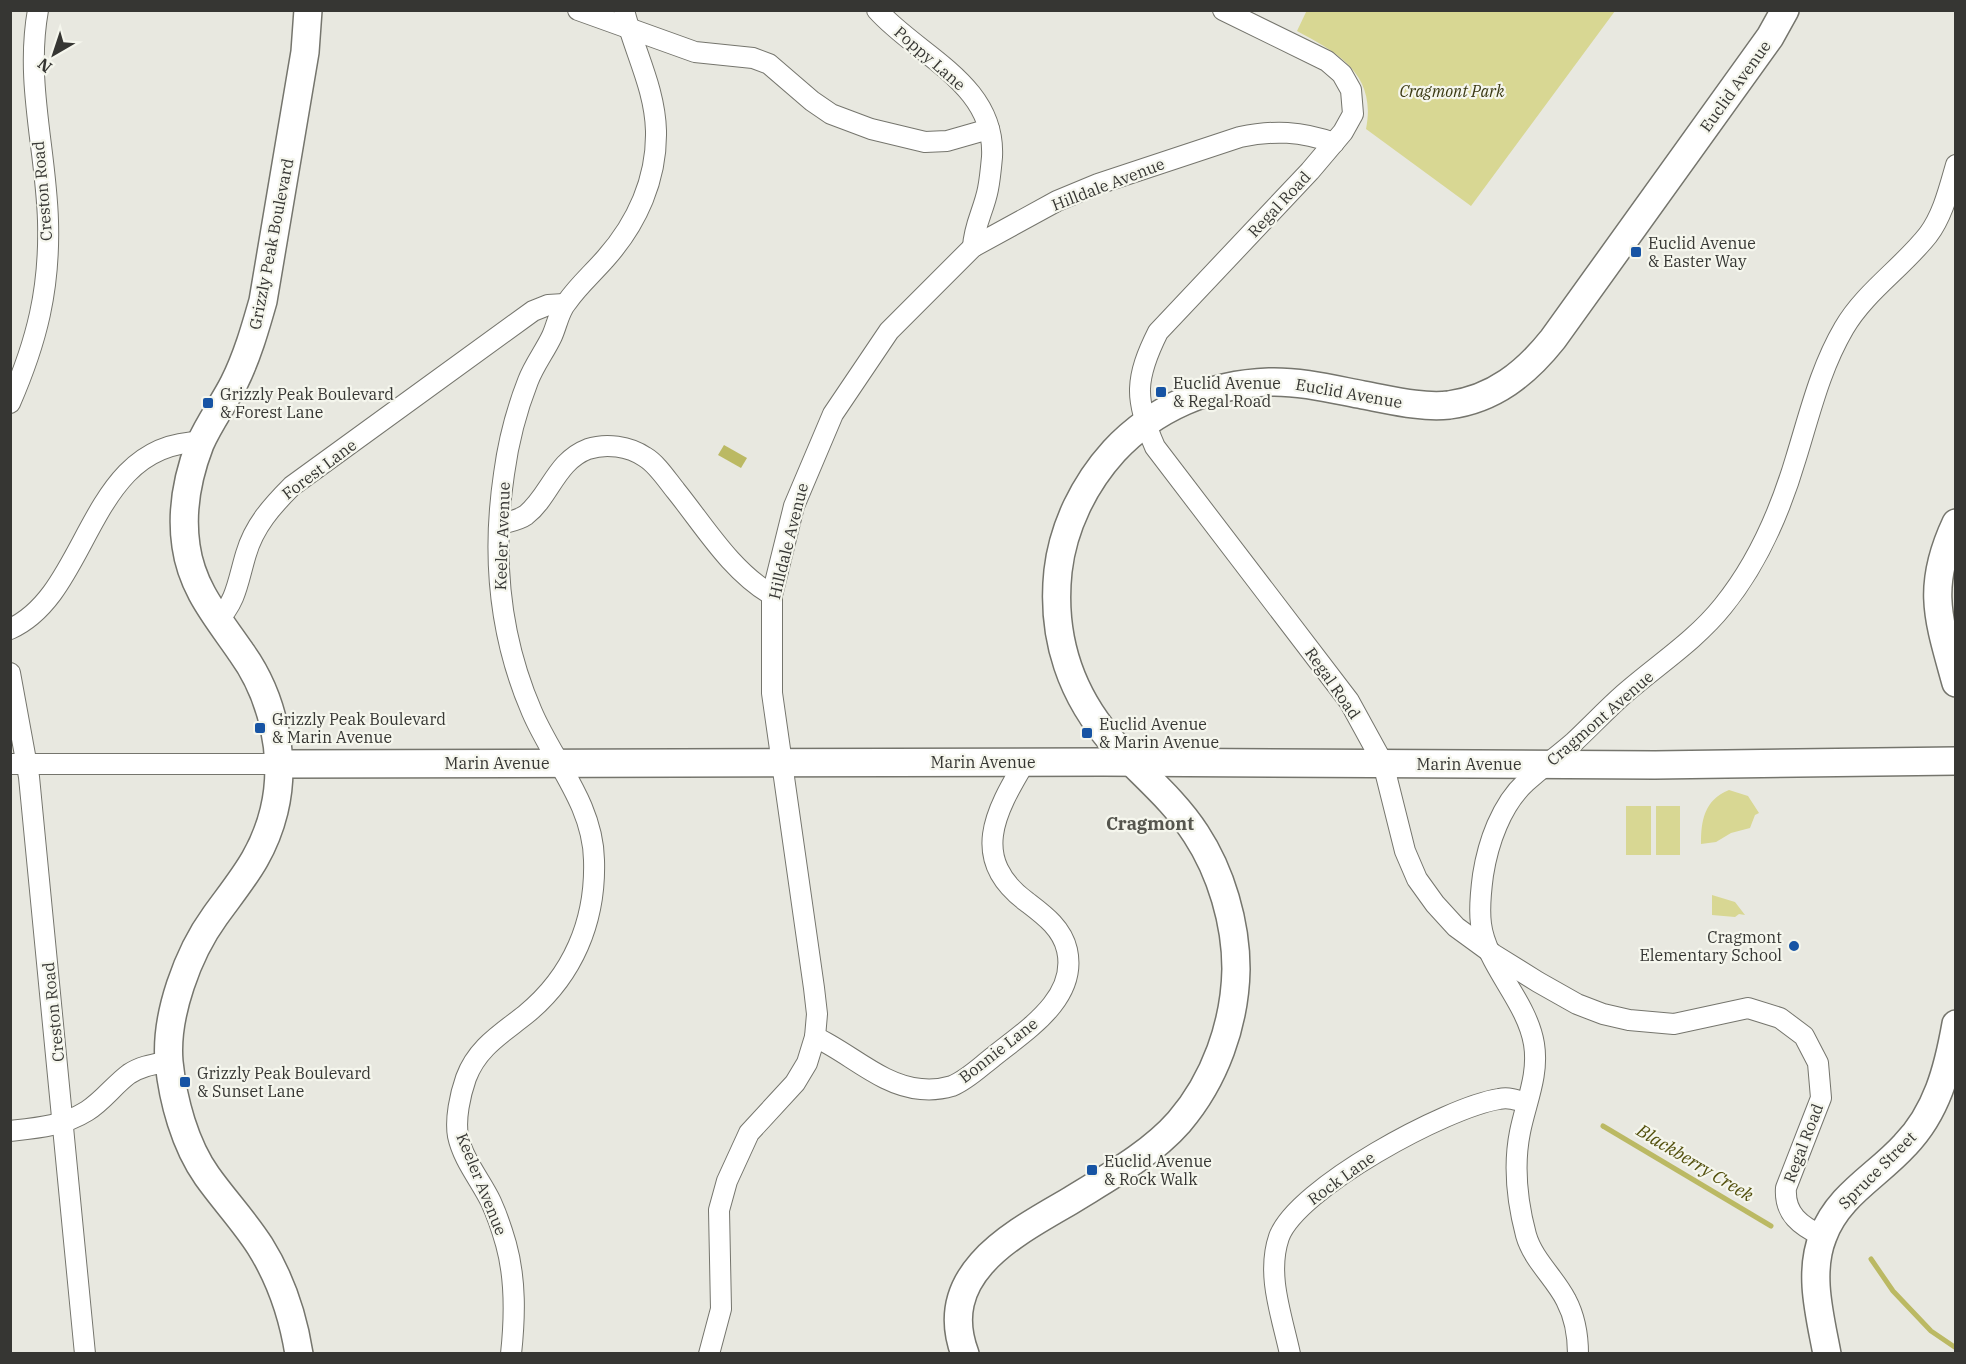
<svg xmlns="http://www.w3.org/2000/svg" width="1966" height="1364" font-family="'IBM Plex Serif',serif">
<style>
.green{fill:#d8d793}
.water{fill:#bbb963}
.lines{fill:none;stroke-linecap:round;stroke-linejoin:round}
.stream{stroke:#bbb963;stroke-width:5}
.street-casing{stroke:#75756d;stroke-width:22}
.secondary-casing{stroke:#75756d;stroke-width:30}
.street{stroke:#fff;stroke-width:20}
.secondary{stroke:#fff;stroke-width:27}
.poi-dot{fill:#1754a4;stroke:#f5f6ed;stroke-width:2}
.labels{text-anchor:middle;stroke-width:4.5;stroke-linejoin:round;paint-order:stroke}
.street-label{font-size:16px;fill:#363633;stroke:#f5f6ed}
.park-label{font-size:16px;font-style:italic;fill:#3a3913;stroke:#f5f6ed}
.poi-label{font-size:16px;fill:#363633;stroke:#f5f6ed;text-anchor:start}
.neighbourhood-label{font-size:18px;font-weight:bold;fill:#55554e;stroke:#f5f6ed}
.water-label{font-size:18px;font-style:italic;fill:#524f0c;stroke:#f5f6ed}
</style>
<rect width="100%" height="100%" fill="#e8e8e0"/>
<g class="green">
<path d="M1307,10H1615V11L1471,206L1366,129C1377,74 1338,53 1297,31Z"/>
<path d="M1729,790L1748,796L1759,813L1755,815L1750,828L1731,833L1716,842L1701,844C1701,821 1704,800 1729,790Z"/>
<rect x="1626" y="806" width="25" height="49"/>
<rect x="1656" y="806" width="24" height="49"/>
<path d="M1712,895L1735,902L1745,915L1739,914L1735,917L1712,915Z"/>
</g>
<path class="water" d="M724,445L747,458L741,468L718,455Z"/>
<g class="lines">
<g class="stream">
<path d="M1603,1126L1771,1226"/>
<path d="M1871,1259L1893,1291L1931,1331L1956,1348"/>
</g>
<g class="street-casing">
<g id="street">
<path d="M578,10L695,52L753,58L769,64L812,101L831,114L871,129L925,142L947,141L989,129"/>
<path d="M877,10C918,56 996,84 992,157C991,168 990,179 988,189C984,210 974,225 973,247"/>
<path d="M1223,10L1327,61L1342,74L1351,90L1353,114L1343,132L1310,171L1158,332C1135,378 1134,399 1155,447L1349,701L1383,763L1405,851L1417,879L1435,904L1456,927L1493,954L1538,982L1577,1004L1603,1014L1629,1020L1674,1024L1748,1008L1780,1018L1804,1036L1818,1063L1821,1098L1786,1188C1784,1214 1801,1226 1822,1236"/>
<path d="M10,403C37,341 50,289 48,221C46,149 25,82 38,10"/>
<path d="M500,524C509,522 519,520 526,515C550,496 556,461 588,449C606,443 629,446 645,457C657,464 667,480 676,491C705,527 731,571 772,595"/>
<path d="M217,621C237,601 238,580 246,554C254,526 272,506 292,486L533,311L548,305L564,304"/>
<path d="M10,629C91,593 87,442 201,442"/>
<path d="M10,673L29,777L85,1354"/>
<path d="M10,764H278"/>
<path d="M815,1037C850,1053 882,1086 921,1089C931,1090 942,1089 952,1086C967,1080 980,1067 993,1057C1025,1031 1078,999 1067,950C1062,928 1044,915 1027,902C969,859 995,812 1025,762"/>
<path d="M10,1131C38,1128 63,1126 87,1111C103,1101 114,1085 129,1074C141,1066 155,1064 169,1061"/>
<path d="M511,1354C515,1317 516,1280 506,1244C502,1230 497,1215 491,1202C481,1181 463,1160 458,1136C455,1119 460,1095 466,1078C477,1048 501,1034 525,1015C573,976 596,921 594,860C593,804 553,761 532,712C499,636 492,555 504,474C508,444 517,409 528,381C534,365 545,351 552,336C557,325 559,311 567,302C578,286 593,273 606,258C637,223 657,179 656,131C655,88 634,51 624,10"/>
<path d="M709,1354L721,1309L719,1210L727,1181L749,1133L795,1083L807,1063L815,1037L817,1014L814,988L772,693V595L794,506L833,414L889,331L973,247L1057,201L1098,184L1240,137C1274,130 1301,131 1334,143"/>
<path d="M1290,1354C1282,1316 1266,1275 1279,1237C1297,1188 1447,1107 1499,1099C1509,1097 1517,1100 1526,1103"/>
<path d="M1578,1354C1578,1335 1575,1317 1566,1300C1555,1278 1533,1260 1526,1235C1517,1201 1513,1167 1520,1132C1526,1102 1539,1075 1534,1044C1527,1001 1486,965 1481,924C1479,909 1481,890 1483,875C1488,843 1501,805 1526,782C1541,768 1558,756 1574,742C1591,726 1607,709 1624,694C1657,665 1695,641 1723,606C1758,563 1780,512 1796,458C1810,413 1820,369 1844,328C1865,292 1902,268 1928,235C1943,215 1949,189 1956,165"/>
</g>
</g>
<g class="secondary-casing">
<g id="secondary">
<path d="M1956,523C1926,587 1938,618 1956,683"/>
<path d="M278,764L1103,762L1655,765L1956,761"/>
<path d="M299,1354C293,1316 280,1278 260,1246C244,1221 224,1200 207,1176C185,1145 173,1101 169,1062C165,1015 188,953 215,916C241,880 263,856 274,811C287,758 273,696 241,652C217,617 192,589 186,546C181,512 188,475 200,444C209,423 224,403 234,383C247,357 255,329 263,301L305,52L308,10"/>
<path d="M965,1354C935,1274 1013,1234 1070,1201C1107,1178 1150,1155 1179,1122C1215,1080 1235,1024 1236,969C1236,923 1221,872 1196,834C1175,801 1142,774 1116,746C1071,697 1051,637 1058,571C1063,527 1084,484 1114,451C1154,408 1210,384 1269,382C1300,381 1332,389 1363,395C1391,400 1421,408 1449,405C1494,399 1526,373 1553,339L1770,37L1785,10"/>
<path d="M1827,1354C1820,1316 1808,1273 1823,1236C1838,1195 1877,1176 1905,1145C1937,1112 1948,1069 1956,1024"/>
</g>
</g>
<use href="#street" class="street"/>
<use href="#secondary" class="secondary"/>
</g>
<g class="poi-dot">
<rect x="1630" y="246" width="12" height="12" rx="3"/>
<rect x="1155" y="386" width="12" height="12" rx="3"/>
<rect x="202" y="397" width="12" height="12" rx="3"/>
<rect x="254" y="722" width="12" height="12" rx="3"/>
<rect x="1081" y="727" width="12" height="12" rx="3"/>
<circle cx="1794" cy="946" r="6"/>
<rect x="179" y="1076" width="12" height="12" rx="3"/>
<rect x="1086" y="1164" width="12" height="12" rx="3"/>
</g>
<g class="labels">
<g class="street-label">
<text transform="translate(930 58) rotate(41)" y="6">Poppy Lane</text>
<text transform="translate(1735 86) rotate(-54)" y="6">Euclid Avenue</text>
<text transform="translate(1108 184) rotate(-21)" y="6">Hilldale Avenue</text>
<text transform="translate(42 191) rotate(-95)" y="6">Creston Road</text>
<text transform="translate(1279 204) rotate(-47)" y="6">Regal Road</text>
<text transform="translate(271 244) rotate(-79)" y="6">Grizzly Peak Boulevard</text>
<text transform="translate(1349 393) rotate(10)" y="6">Euclid Avenue</text>
<text transform="translate(319 469) rotate(-37)" y="6">Forest Lane</text>
<text transform="translate(502 536) rotate(-88)" y="6">Keeler Avenue</text>
<text transform="translate(788 541) rotate(-76)" y="6">Hilldale Avenue</text>
<text transform="translate(1333 683) rotate(55)" y="6">Regal Road</text>
<text transform="translate(1600 718) rotate(-41)" y="6">Cragmont Avenue</text>
<text x="983" y="768">Marin Avenue</text>
<text x="497" y="769">Marin Avenue</text>
<text x="1469" y="770">Marin Avenue</text>
<text transform="translate(53 1012) rotate(-96)" y="6">Creston Road</text>
<text transform="translate(998 1050) rotate(-38)" y="6">Bonnie Lane</text>
<text transform="translate(1803 1143) rotate(-69)" y="6">Regal Road</text>
<text transform="translate(1877 1170) rotate(-45)" y="6">Spruce Street</text>
<text transform="translate(1341 1178) rotate(-36)" y="6">Rock Lane</text>
<text transform="translate(482 1184) rotate(68)" y="6">Keeler Avenue</text>
</g>
<g class="park-label">
<text x="1452" y="97">Cragmont Park</text>
</g>
<g class="poi-label">
<text x="1648" y="249">Euclid Avenue<tspan x="1648" dy="18">&amp; Easter Way</tspan></text>
<text x="1173" y="389">Euclid Avenue<tspan x="1173" dy="18">&amp; Regal Road</tspan></text>
<text x="220" y="400">Grizzly Peak Boulevard<tspan x="220" dy="18">&amp; Forest Lane</tspan></text>
<text x="272" y="725">Grizzly Peak Boulevard<tspan x="272" dy="18">&amp; Marin Avenue</tspan></text>
<text x="1099" y="730">Euclid Avenue<tspan x="1099" dy="18">&amp; Marin Avenue</tspan></text>
<text x="1782" y="943" text-anchor="end">Cragmont<tspan x="1782" dy="18">Elementary School</tspan></text>
<text x="197" y="1079">Grizzly Peak Boulevard<tspan x="197" dy="18">&amp; Sunset Lane</tspan></text>
<text x="1104" y="1167">Euclid Avenue<tspan x="1104" dy="18">&amp; Rock Walk</tspan></text>
</g>
<g class="neighbourhood-label">
<text x="1150" y="830">Cragmont</text>
</g>
<g class="water-label">
<text transform="translate(1695 1163) rotate(31)" y="6">Blackberry Creek</text>
</g>
</g>
<rect width="1966" height="1364" fill="none" stroke="#363633" stroke-width="24"/>
<g transform="translate(54 54) rotate(219)" stroke="#f5f6ed" stroke-width="4.5" paint-order="stroke">
<path d="M0-4.5L10 22L0 15L-10 22Z" fill="#363633"/>
<text y="-9" font-size="16" font-weight="bold" text-anchor="middle" fill="#363633">N</text>
</g>
</svg>
